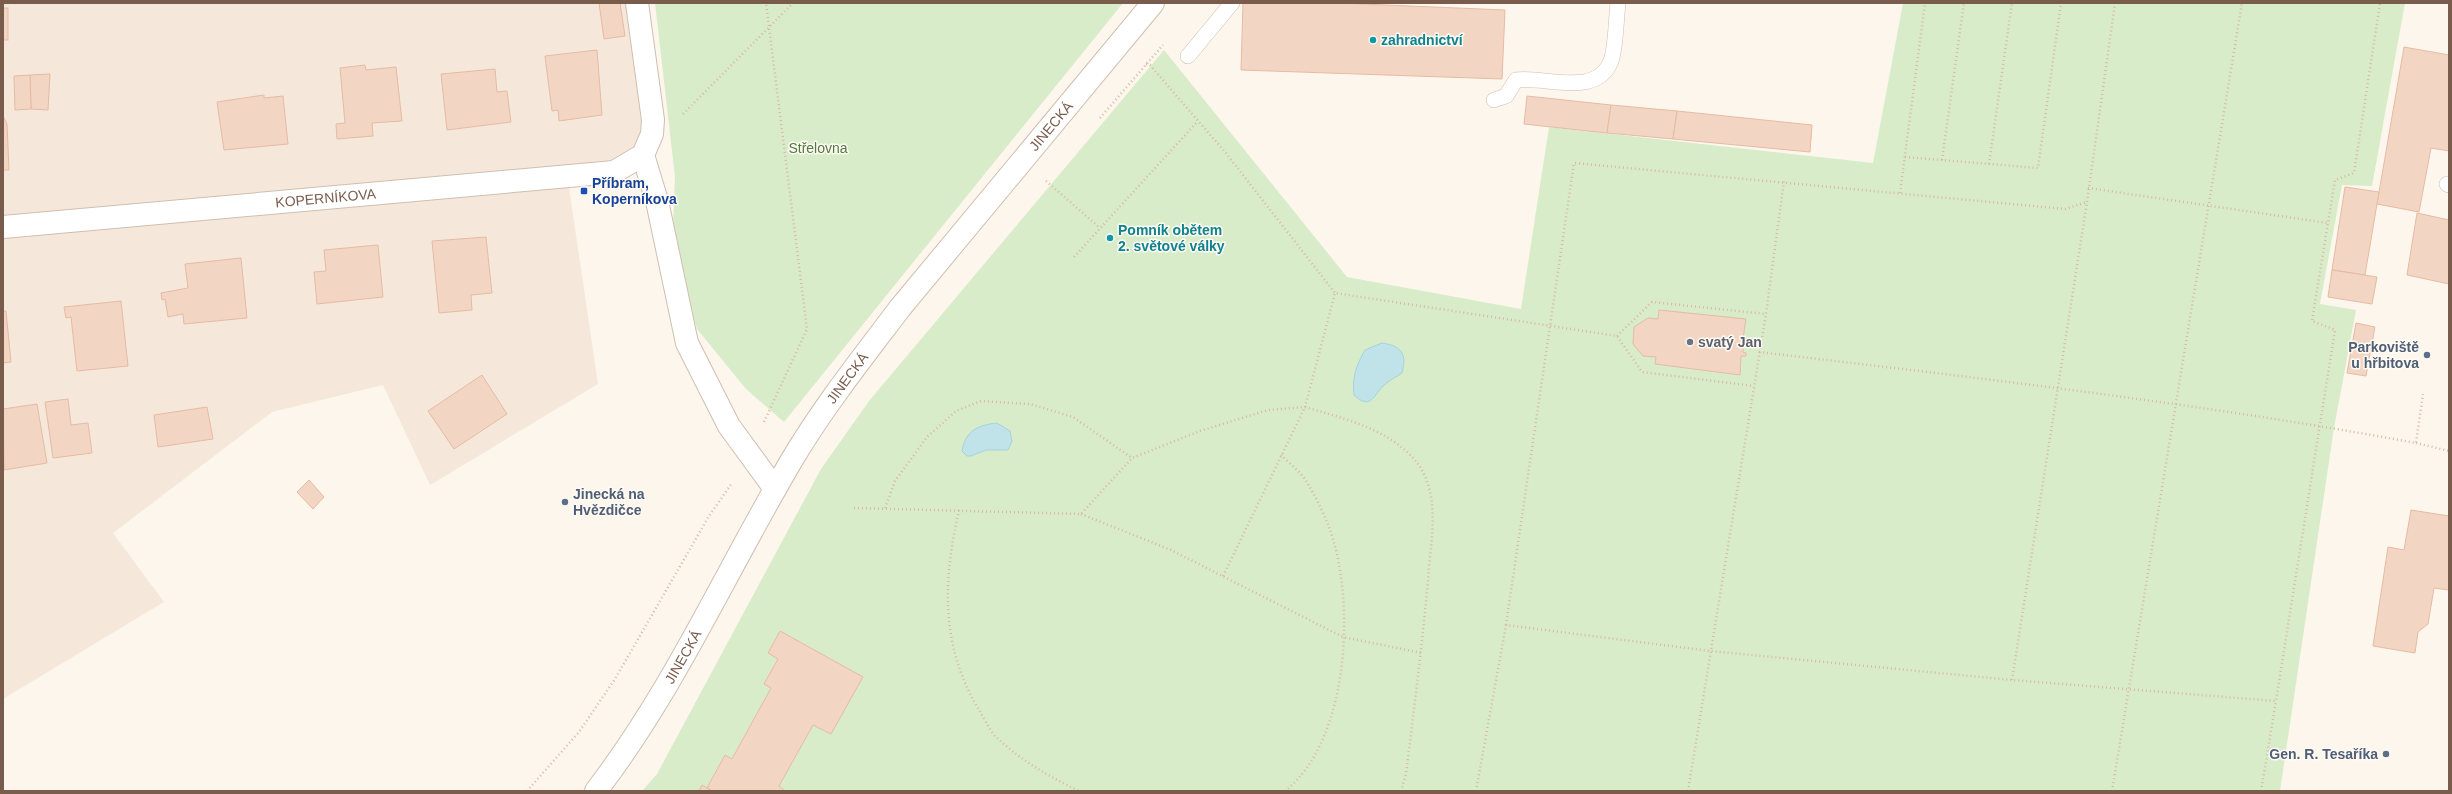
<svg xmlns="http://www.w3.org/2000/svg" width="2452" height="794" font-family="Arial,sans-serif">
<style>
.residential{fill:#f5e8da}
.green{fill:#d8ecc9}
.water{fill:#bfe3e8;stroke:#a5d3da}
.building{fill:#f3d5c3;stroke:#e6bba3}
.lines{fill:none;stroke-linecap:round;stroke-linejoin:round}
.service-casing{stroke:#d1beb0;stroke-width:16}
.minor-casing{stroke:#d1beb0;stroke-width:24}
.tertiary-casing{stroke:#d1beb0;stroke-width:24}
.path{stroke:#d9b8a5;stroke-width:2.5;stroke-dasharray:1 3;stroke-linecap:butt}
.service{stroke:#fff;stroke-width:15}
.minor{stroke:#fff;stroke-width:22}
.tertiary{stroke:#fff;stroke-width:22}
.culture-dot{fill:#0f9aa8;stroke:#fffaf3;stroke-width:1.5}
.transit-dot{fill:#1a4fb4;stroke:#fffaf3;stroke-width:1.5}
.worship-dot{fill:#6b7280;stroke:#fffaf3;stroke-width:1.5}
.service-dot{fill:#5c6f8a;stroke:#fffaf3;stroke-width:1.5}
.labels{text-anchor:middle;stroke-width:3;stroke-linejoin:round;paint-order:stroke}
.culture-label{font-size:14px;font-weight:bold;fill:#0d838f;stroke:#fffaf3;text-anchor:start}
.street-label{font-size:14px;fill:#7a5c4d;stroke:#fffaf3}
.park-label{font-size:14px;fill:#537a41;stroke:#fffaf3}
.transit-label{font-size:14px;font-weight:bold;fill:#164399;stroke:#fffaf3;text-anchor:start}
.worship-label{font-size:14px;font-weight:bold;fill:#5b616d;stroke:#fffaf3;text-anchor:start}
.service-label{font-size:14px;font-weight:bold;fill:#4e5e75;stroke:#fffaf3;text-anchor:end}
</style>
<rect width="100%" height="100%" fill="#fdf6ec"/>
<path class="residential" d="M3,3H633L649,158L567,174L598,384L430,485L383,385L272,412L113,533L164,602L3,699Z"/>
<g class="green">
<path d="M655,3H1123L784,422L746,389L697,329L681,280L673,226L675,177Z"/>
<path d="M1903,3H2405L2372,186L2342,185L2320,304L2356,310L2334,428L2280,791H642L657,774L821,469L869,401L1164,50L1347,277L1521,309L1549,127L1873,163Z"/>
</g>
<g class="water">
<path d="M1382,343C1402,346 1407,354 1402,373C1396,377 1388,381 1383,386C1373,397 1370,410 1354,395C1352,377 1356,366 1365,350Z"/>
<path d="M997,423L1010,431L1012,441L1008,450H986L971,456H967L962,451C965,431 978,425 997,423Z"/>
</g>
<g class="building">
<path d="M599,3H620L625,36L604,39Z"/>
<path d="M1243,3H1338L1505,10L1502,79L1241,70Z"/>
<rect x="3" y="8" width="5" height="32"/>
<path d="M2404,47L2449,55V151L2431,148L2419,212L2377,204Z"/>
<path d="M597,50L602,115L559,121L558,110L552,111L545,56Z"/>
<path d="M365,65L366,70L396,67L402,121L372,123L373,136L337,139L336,124L345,123L340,68Z"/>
<path d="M495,69L497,92L507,91L511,122L447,130L441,74Z"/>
<path d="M50,74L48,110L31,109L30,75Z"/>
<path d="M30,75L31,109L15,110L14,76Z"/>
<path d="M264,95V98L283,96L288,144L224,150L217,102Z"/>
<path d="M1527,96L1611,105L1607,133L1524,124Z"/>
<path d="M1611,105L1677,111L1673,139L1607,133Z"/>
<path d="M1677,111L1812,125L1810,152L1673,139Z"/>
<path d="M3,116L7,124L9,170H3Z"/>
<path d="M2345,187L2379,192L2365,275L2332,270Z"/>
<path d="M2417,213L2449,220V284L2407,275Z"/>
<path d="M486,237L492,293L471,295L472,310L439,313L432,241Z"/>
<path d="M378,245L383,297L317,304L314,272L326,271L324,250Z"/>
<path d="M241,258L247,318L184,324L183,314L168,317L165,299L162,300L161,293L188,288L185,264Z"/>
<path d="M2332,270L2377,277L2372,304L2328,297Z"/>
<path d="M121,301L128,366L77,371L71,317L66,318L64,307Z"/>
<path d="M1659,310L1746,319L1743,338L1747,339V343L1743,342V352L1746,353V356H1741L1740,375L1655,364L1656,357L1643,356L1633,344L1634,327L1648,318L1658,319Z"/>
<path d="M3,311H6L11,362L3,363Z"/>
<path d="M2356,323L2375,327L2366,376L2347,373Z"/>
<path d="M482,375L507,414L454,449L428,411Z"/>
<path d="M68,399L71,425L88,423L92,453L53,458L45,402Z"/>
<path d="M37,404L47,463L4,470L3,409Z"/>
<path d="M207,407L213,439L158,447L154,415Z"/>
<path d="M309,480L324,497L313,509L297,492Z"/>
<path d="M2411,510L2449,516V590L2434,588L2428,624L2418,632L2415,653L2373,646L2388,547L2404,550Z"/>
<path d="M780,631L863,677L831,734L813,725L779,786L785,791H712L707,788L725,755L732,759L771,688L764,684L778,659L768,653Z"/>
<path d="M702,785L712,791H699Z"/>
</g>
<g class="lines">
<g class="service-casing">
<g id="service">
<path d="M1188,56L1232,3"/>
<path d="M1494,100L1506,96L1516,80C1545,76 1597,98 1611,61C1616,46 1616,20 1618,3"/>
<path d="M2447,184L2449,185"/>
</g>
</g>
<g class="minor-casing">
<g id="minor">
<path d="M637,3L653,120L652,134L643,155"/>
<path d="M643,155L657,201L687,343L729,426L775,489"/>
<path id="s1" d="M3,227L614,172L643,155"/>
</g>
</g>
<g class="tertiary-casing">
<g id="tertiary">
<path id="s2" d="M596,791C675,688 727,569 793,458C824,406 863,357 900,308L1153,3"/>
</g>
</g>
<g class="path">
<path d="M1146,64L1150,65L1225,152L1335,293"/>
<path d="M683,114L793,3"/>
<path d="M1100,118L1163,45"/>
<path d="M1905,157L2038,168L2061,3"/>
<path d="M1942,160L1964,3"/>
<path d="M1989,164L2012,3"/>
<path d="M1046,181L1100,228"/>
<path d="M2088,188L2328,223"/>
<path d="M1900,193L1925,3"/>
<path d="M1074,257L1198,121"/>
<path d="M1617,336L1652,302L1766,314"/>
<path d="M1759,352C1979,378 2198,403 2416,443L2423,394"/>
<path d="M764,422L807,329L766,3"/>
<path d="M2416,443L2449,451"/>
<path d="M1281,455C1289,463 1300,471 1306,481C1315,495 1323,512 1329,527C1356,599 1350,740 1285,791"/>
<path d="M854,508L1081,514L1132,458L1200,431L1268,410L1305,407L1335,293L1617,336L1642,372L1754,386"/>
<path d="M885,508L895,481L927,437L956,411L981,401L1030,404L1073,417L1132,458"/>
<path d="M959,510C943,581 940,645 979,710C984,718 989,729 995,736C1020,760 1048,776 1079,791"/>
<path d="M1081,514L1171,550L1343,637L1422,653"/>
<path d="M1223,576L1305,407C1346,419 1405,433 1425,476C1439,508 1430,547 1428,581C1422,646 1414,710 1406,774L1401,791"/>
<path d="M1506,625L1574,163L2065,209L2087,202"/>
<path d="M2012,680L2087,202L2115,3"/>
<path d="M527,791L579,732L615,679L709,516L732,483"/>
<path d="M1476,791L1506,625L1710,651L2012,680L2276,701L2335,330L2312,321L2335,180L2354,173L2380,3"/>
<path d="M1688,791L1766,314L1784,181"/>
<path d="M2112,791L2242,3"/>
<path d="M2261,791L2276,701"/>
</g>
<use href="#service" class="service"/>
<use href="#minor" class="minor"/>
<use href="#tertiary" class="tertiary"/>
</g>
<g class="culture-dot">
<circle cx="1373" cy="40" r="4"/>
<circle cx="1110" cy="238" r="4"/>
</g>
<rect class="transit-dot" x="580" y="187" width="8" height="8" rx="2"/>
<circle class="worship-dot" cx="1690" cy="342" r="4"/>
<g class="service-dot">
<circle cx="2427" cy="355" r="4"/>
<circle cx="565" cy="502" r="4"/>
<circle cx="2386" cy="754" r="4"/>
</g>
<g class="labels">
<g class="culture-label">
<text x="1381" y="45">zahradnictví</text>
<text x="1118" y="235">Pomník obětem<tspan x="1118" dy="16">2. světové války</tspan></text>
</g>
<g class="street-label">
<text dy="5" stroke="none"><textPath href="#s2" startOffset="808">JINECKÁ</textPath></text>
<text dy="5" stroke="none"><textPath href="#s1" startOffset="324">KOPERNÍKOVA</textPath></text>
<text dy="5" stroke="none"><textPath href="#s2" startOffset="484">JINECKÁ</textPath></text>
<text dy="5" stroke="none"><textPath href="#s2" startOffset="160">JINECKÁ</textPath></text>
</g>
<g class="park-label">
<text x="818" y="153">Střelovna</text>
</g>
<g class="transit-label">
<text x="592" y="188">Příbram,<tspan x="592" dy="16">Koperníkova</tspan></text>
</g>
<g class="worship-label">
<text x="1698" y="347">svatý Jan</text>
</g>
<g class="service-label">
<text x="2419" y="352">Parkoviště<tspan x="2419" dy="16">u hřbitova</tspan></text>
<text x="573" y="499" text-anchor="start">Jinecká na<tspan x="573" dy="16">Hvězdičce</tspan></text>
<text x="2378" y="759">Gen. R. Tesaříka</text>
</g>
</g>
<rect width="2452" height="794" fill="none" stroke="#7a5c4d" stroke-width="8"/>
</svg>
